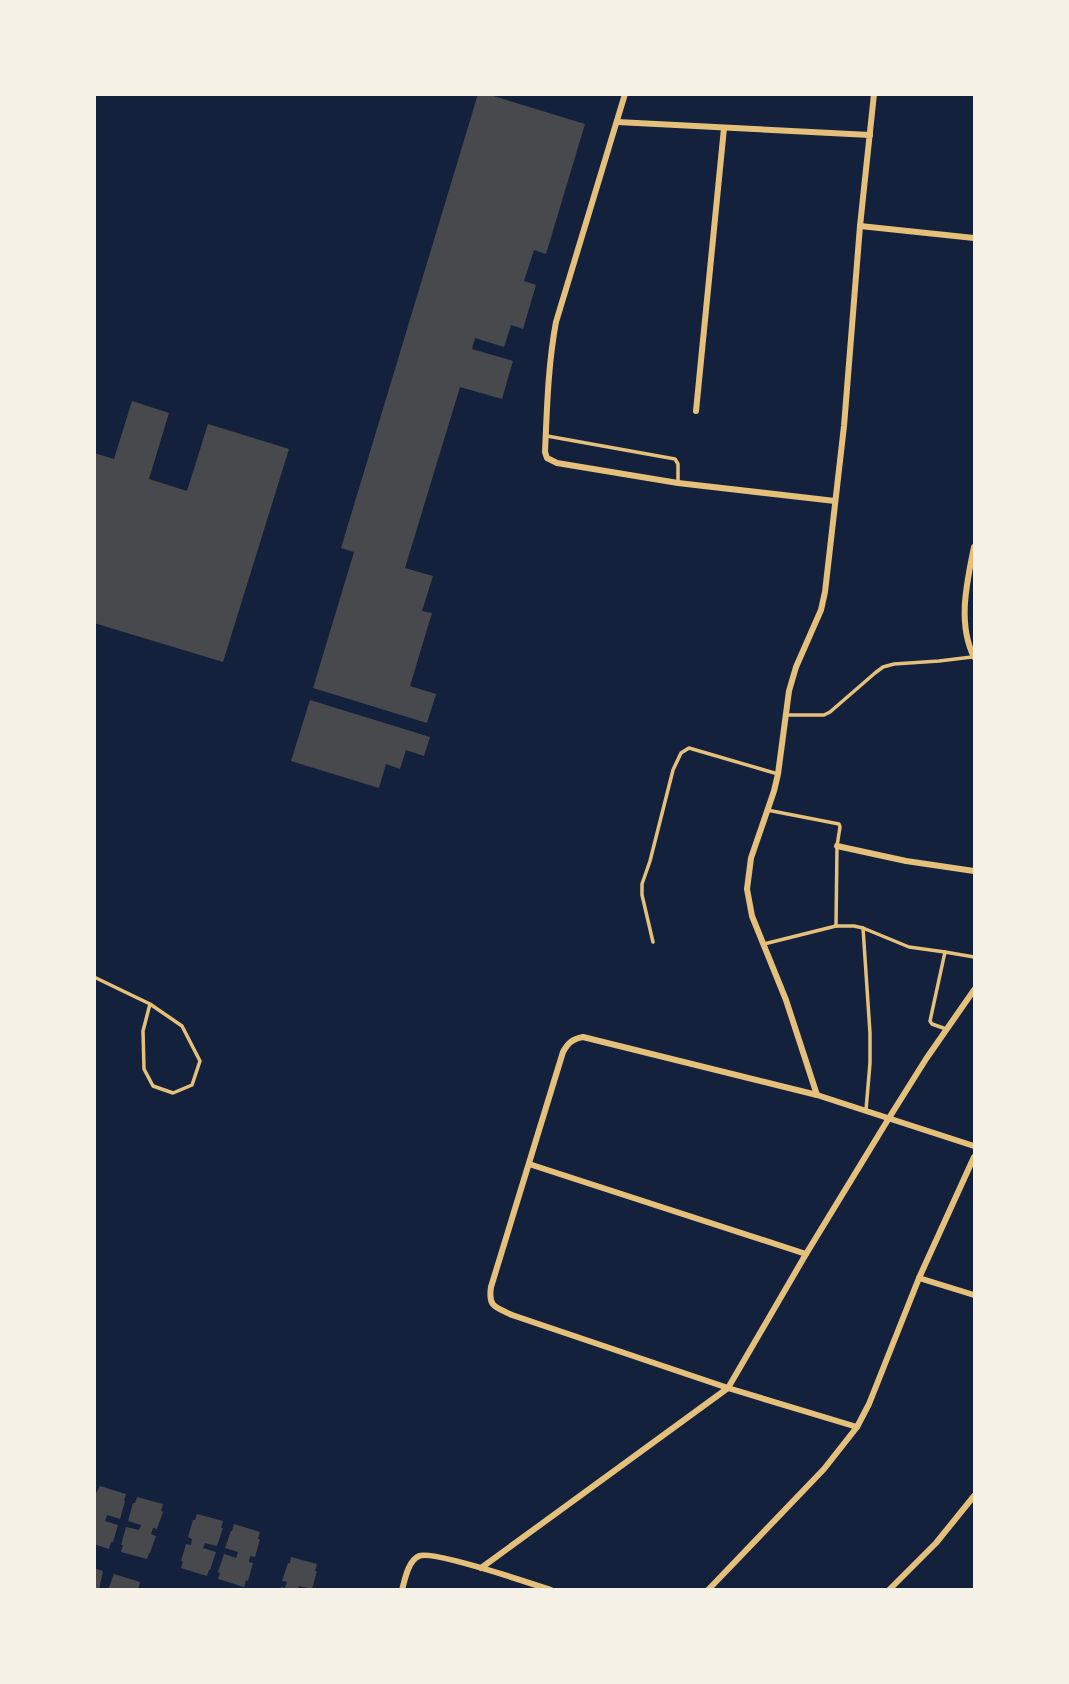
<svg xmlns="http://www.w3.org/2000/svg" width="1069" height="1684" font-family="'Noto Sans',sans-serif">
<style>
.building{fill:#48494c}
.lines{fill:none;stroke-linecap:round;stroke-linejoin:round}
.service{stroke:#e5c07b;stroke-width:3.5}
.minor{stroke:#e5c07b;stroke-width:6}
</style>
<rect width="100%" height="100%" fill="#14213d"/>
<g class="building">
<path d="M478,94H487L585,124L546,254L534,250L524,281L536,285L523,329L511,325L504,347L475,338L472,349L513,361L502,399L460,387L405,568L433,576L422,611L432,613L410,686L436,694L427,723L313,688L354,552L341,548Z"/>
<path d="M132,401L169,413L149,479L187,491L208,424L289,449L223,662L94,623V453L114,459Z"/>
<path d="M310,700L430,737L424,756L406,750L400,769L386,764L379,788L291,761Z"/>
<path d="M100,1486L126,1494L124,1500L125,1501L120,1519L107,1515L105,1521L118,1525L113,1542H111L109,1549L94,1544V1497Z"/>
<path d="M137,1497L163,1504L161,1511L163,1512L157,1529L153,1528L151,1534L156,1536L150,1553H149L147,1559L121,1552L123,1545H121L126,1527L139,1530L141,1525L128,1521L133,1503H135Z"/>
<path d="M197,1514L223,1521L221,1528H223L217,1546L205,1543L203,1548L216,1552L210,1570H209L207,1576L181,1568L183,1562L181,1561L186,1544L191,1545L192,1539L188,1537L193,1520H195Z"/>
<path d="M234,1524L260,1532L258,1539H260L255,1557L250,1556L249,1562L253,1563L248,1581L246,1580L244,1587L218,1579L220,1573L218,1572L224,1554L236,1558L238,1552L225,1548L231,1531H232Z"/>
<path d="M291,1557L317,1564L315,1571H317L312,1589L299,1586L298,1590H280L281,1587L285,1588L287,1582L282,1581L288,1563H290Z"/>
<path d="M94,1568L103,1571L99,1590H94Z"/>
<path d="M114,1574L140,1582L138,1590H108Z"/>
</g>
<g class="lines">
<g class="service">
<path d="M547,436L675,459L678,464V483"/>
<path d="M785,715H824L830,712L875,673L883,667L894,664L939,661L972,657"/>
<path d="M767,810L839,824L840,827L837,846L836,926H854L863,928L909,947L945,952"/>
<path d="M863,928L870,1033V1063L866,1110"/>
<path d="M653,942L642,895V884L650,861L673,770L681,753L689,748L778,774"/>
<path d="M764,944L836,926"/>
<path d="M94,977L150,1004L182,1026L200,1061L192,1085L173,1093L153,1086L144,1069L143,1031L150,1004"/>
<path d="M946,1029L932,1024L930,1021L945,952L974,957"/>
</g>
<g class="minor">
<path d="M625,94L556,322C548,365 547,408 545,452L547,458L557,463L678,483L835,501"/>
<path d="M617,122L870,135"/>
<path d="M860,226L974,238"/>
<path d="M696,411L724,128"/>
<path d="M974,547C967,582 957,623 974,657"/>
<path d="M837,846L906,861L974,871"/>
<path d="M817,1095L786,1000L752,916L747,889L751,858L774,791L778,774L789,691L796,667L821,610L825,592L844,426L860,226L874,94"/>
<path d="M529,1164L806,1254"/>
<path d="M919,1278L974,1295"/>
<path d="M857,1427L728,1388L512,1315C495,1307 488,1307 491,1287L563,1052C568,1043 572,1039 583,1037L817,1095L974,1146"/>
<path d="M481,1568L728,1388L806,1254L889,1118L926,1059L974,990"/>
<path d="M402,1590C405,1579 408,1561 419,1556C432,1550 530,1583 551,1590"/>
<path d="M708,1590L824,1469L857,1427L869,1404L919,1278L974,1157"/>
<path d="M889,1590L936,1543L974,1496"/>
</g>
</g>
<rect width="1069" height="1684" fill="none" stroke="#f6f1e7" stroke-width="192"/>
</svg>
